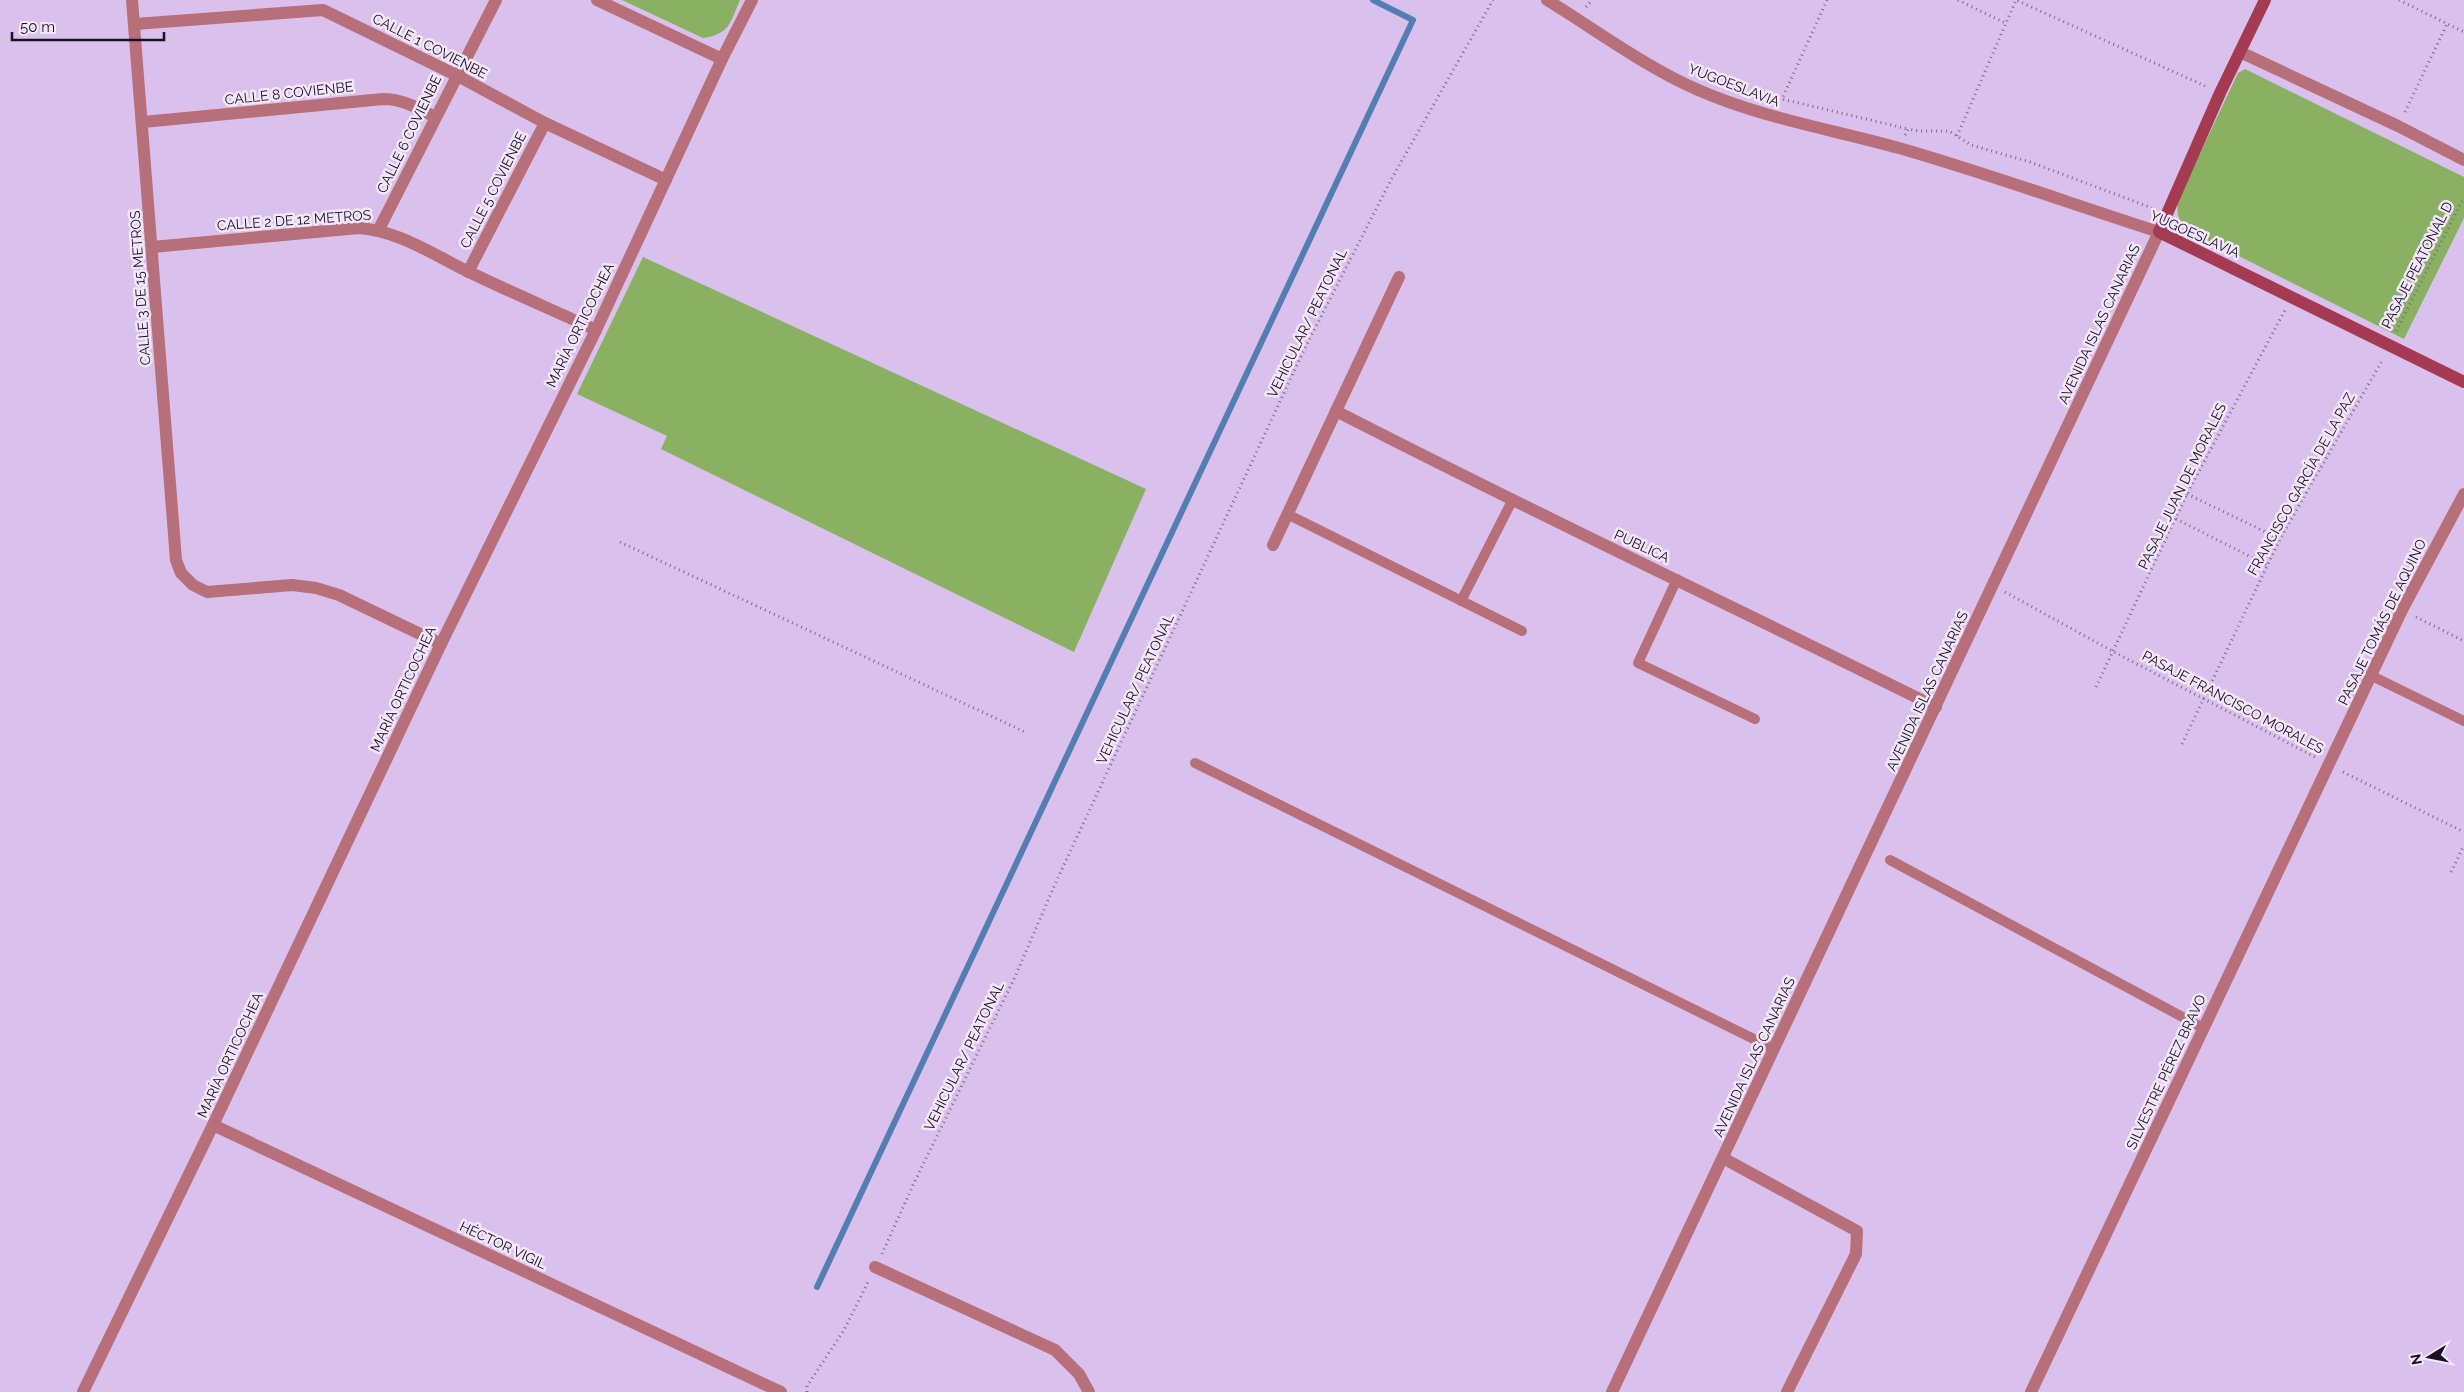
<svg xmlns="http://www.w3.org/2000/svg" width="2464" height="1392" font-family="Raleway,sans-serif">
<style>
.green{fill:#89b161}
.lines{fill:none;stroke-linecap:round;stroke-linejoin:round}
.stream{stroke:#547eb1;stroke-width:6}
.path{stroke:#7b6a88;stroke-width:3;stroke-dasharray:1 4;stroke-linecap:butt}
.lane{stroke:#b76f79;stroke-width:10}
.street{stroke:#b76f79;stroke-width:12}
.secondary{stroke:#a53b52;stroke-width:12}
.labels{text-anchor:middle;stroke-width:5;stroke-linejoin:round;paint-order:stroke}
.street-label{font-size:14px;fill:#191020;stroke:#f4e7fe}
</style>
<rect width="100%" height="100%" fill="#dac1ed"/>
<g class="green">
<path d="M622,0H740C730,23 730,34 703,38Z"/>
<path d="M2245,69L2464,177V218L2404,339L2191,232C2179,222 2176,216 2178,200L2238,73Z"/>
<path d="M643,257L1146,489L1074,652L661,449L667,436L577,394Z"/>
</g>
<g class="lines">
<path class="stream" d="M817,1287L1413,20L1373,0"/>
<g class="path">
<path d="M1827,0L1782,99L1908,129"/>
<path d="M1958,0L2005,23"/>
<path d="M2399,0L2464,32"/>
<path d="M1586,7L1592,0"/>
<path d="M2405,112L2447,24"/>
<path d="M1905,135L1908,129L1919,131H1949L1971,145L2030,162L2152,208"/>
<path d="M1957,136L2016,0L2205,86"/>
<path d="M2396,331L2464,197"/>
<path d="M2187,494L2280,539"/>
<path d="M2176,519L2267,565"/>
<path d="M620,542L1025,732"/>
<path d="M2005,592L2114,652L2315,757"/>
<path d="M2416,617L2464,641"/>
<path d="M2096,687L2187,494L2285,310"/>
<path d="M2182,744L2280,539L2383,359"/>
<path d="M2343,772L2464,832"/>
<path d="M2451,872L2464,845"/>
<path d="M882,1254L914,1183L1014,979L1056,882L1304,350L1392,178L1493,0"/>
<path d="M807,1392V1386L844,1330L868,1282"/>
</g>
<g class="lane">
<path d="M1287,514L1522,631"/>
<path d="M1677,579L1638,663L1755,719"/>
<path d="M1461,601L1512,501"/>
<path d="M2372,676L2464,721"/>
<path d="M1195,763L1774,1049"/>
<path d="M1890,860L2203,1028"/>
</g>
<g class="street">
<path d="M132,0L176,560L181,573L193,585L207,592L292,585L316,588L339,595L441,644"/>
<path d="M597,0L722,59"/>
<path d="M1547,0C1596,30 1644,66 1696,89C1761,118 1831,129 1899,148C1986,173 2072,204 2159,232L1612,1392"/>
<path d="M135,24L323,10L456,75L545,123L666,180"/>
<path d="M2240,52L2398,126L2464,160"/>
<path d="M143,122L383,99C403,99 418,108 435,117"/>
<path d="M379,229L496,0"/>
<path d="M152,247L359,228C399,231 432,254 467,271C510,292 553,310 596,330"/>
<path d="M468,272L545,123"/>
<path d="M1336,411C1534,513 1736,608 1936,707"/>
<path d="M1273,545L1399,277"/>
<path d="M213,1125L781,1392"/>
<path d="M1723,1158L1857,1231L1856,1254L1787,1392"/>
<path d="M875,1267L1055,1350L1079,1374L1089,1392"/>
<path d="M83,1392L213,1125L441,644L596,330L722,59L752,0"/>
<path d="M2031,1392L2402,610L2464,494"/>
</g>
<path class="secondary" d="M2265,0L2220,93L2159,232L2464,382"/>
</g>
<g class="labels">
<g class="street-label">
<text transform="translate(430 46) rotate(27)" y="5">CALLE 1 COVIENBE</text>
<text transform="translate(1734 85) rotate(21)" y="5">YUGOESLAVIA</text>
<text transform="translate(289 93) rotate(-6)" y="5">CALLE 8 COVIENBE</text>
<text transform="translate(409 134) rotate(-64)" y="5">CALLE 6 COVIENBE</text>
<text transform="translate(493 190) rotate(-63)" y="5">CALLE 5 COVIENBE</text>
<text transform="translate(294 220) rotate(-4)" y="5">CALLE 2 DE 12 METROS</text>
<text transform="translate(2195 234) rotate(24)" y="5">YUGOESLAVIA</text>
<text transform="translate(2417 265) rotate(-63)" y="5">PASAJE PEATONAL D</text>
<text transform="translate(140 288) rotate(-94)" y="5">CALLE 3 DE 15 METROS</text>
<text transform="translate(1307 323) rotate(-64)" y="5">VEHICULAR/ PEATONAL</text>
<text transform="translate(2099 324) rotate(-65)" y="5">AVENIDA ISLAS CANARIAS</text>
<text transform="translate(580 325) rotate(-64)" y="5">MARÍA ORTICOCHEA</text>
<text transform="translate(2301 484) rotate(-61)" y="5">FRANCISCO GARCÍA DE LA PAZ</text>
<text transform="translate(2182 486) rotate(-64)" y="5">PASAJE JUAN DE MORALES</text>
<text transform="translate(1642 546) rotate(25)" y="5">PUBLICA</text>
<text transform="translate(2382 622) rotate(-64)" y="5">PASAJE TOMÁS DE AQUINO</text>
<text transform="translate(403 689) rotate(-65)" y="5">MARÍA ORTICOCHEA</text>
<text transform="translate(1135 689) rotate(-65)" y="5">VEHICULAR/ PEATONAL</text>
<text transform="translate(1927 691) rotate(-65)" y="5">AVENIDA ISLAS CANARIAS</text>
<text transform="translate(2233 702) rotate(28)" y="5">PASAJE FRANCISCO MORALES</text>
<text transform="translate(230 1055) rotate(-65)" y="5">MARÍA ORTICOCHEA</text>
<text transform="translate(964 1056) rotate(-64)" y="5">VEHICULAR/ PEATONAL</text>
<text transform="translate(1754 1057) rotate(-65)" y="5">AVENIDA ISLAS CANARIAS</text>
<text transform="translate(2166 1072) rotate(-65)" y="5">SILVESTRE PÉREZ BRAVO</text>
<text transform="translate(503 1245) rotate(25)" y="5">HÉCTOR VIGIL</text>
</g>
</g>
<g transform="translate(2429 1357) rotate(260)" stroke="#f4e7fe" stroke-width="4" paint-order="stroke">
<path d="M0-4L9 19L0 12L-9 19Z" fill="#191020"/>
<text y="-8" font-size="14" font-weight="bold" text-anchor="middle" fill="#191020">N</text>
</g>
<path d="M12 32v8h152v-8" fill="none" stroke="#191020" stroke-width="2.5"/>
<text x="20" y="32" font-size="15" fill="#191020" stroke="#f4e7fe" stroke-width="4" paint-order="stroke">50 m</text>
</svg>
